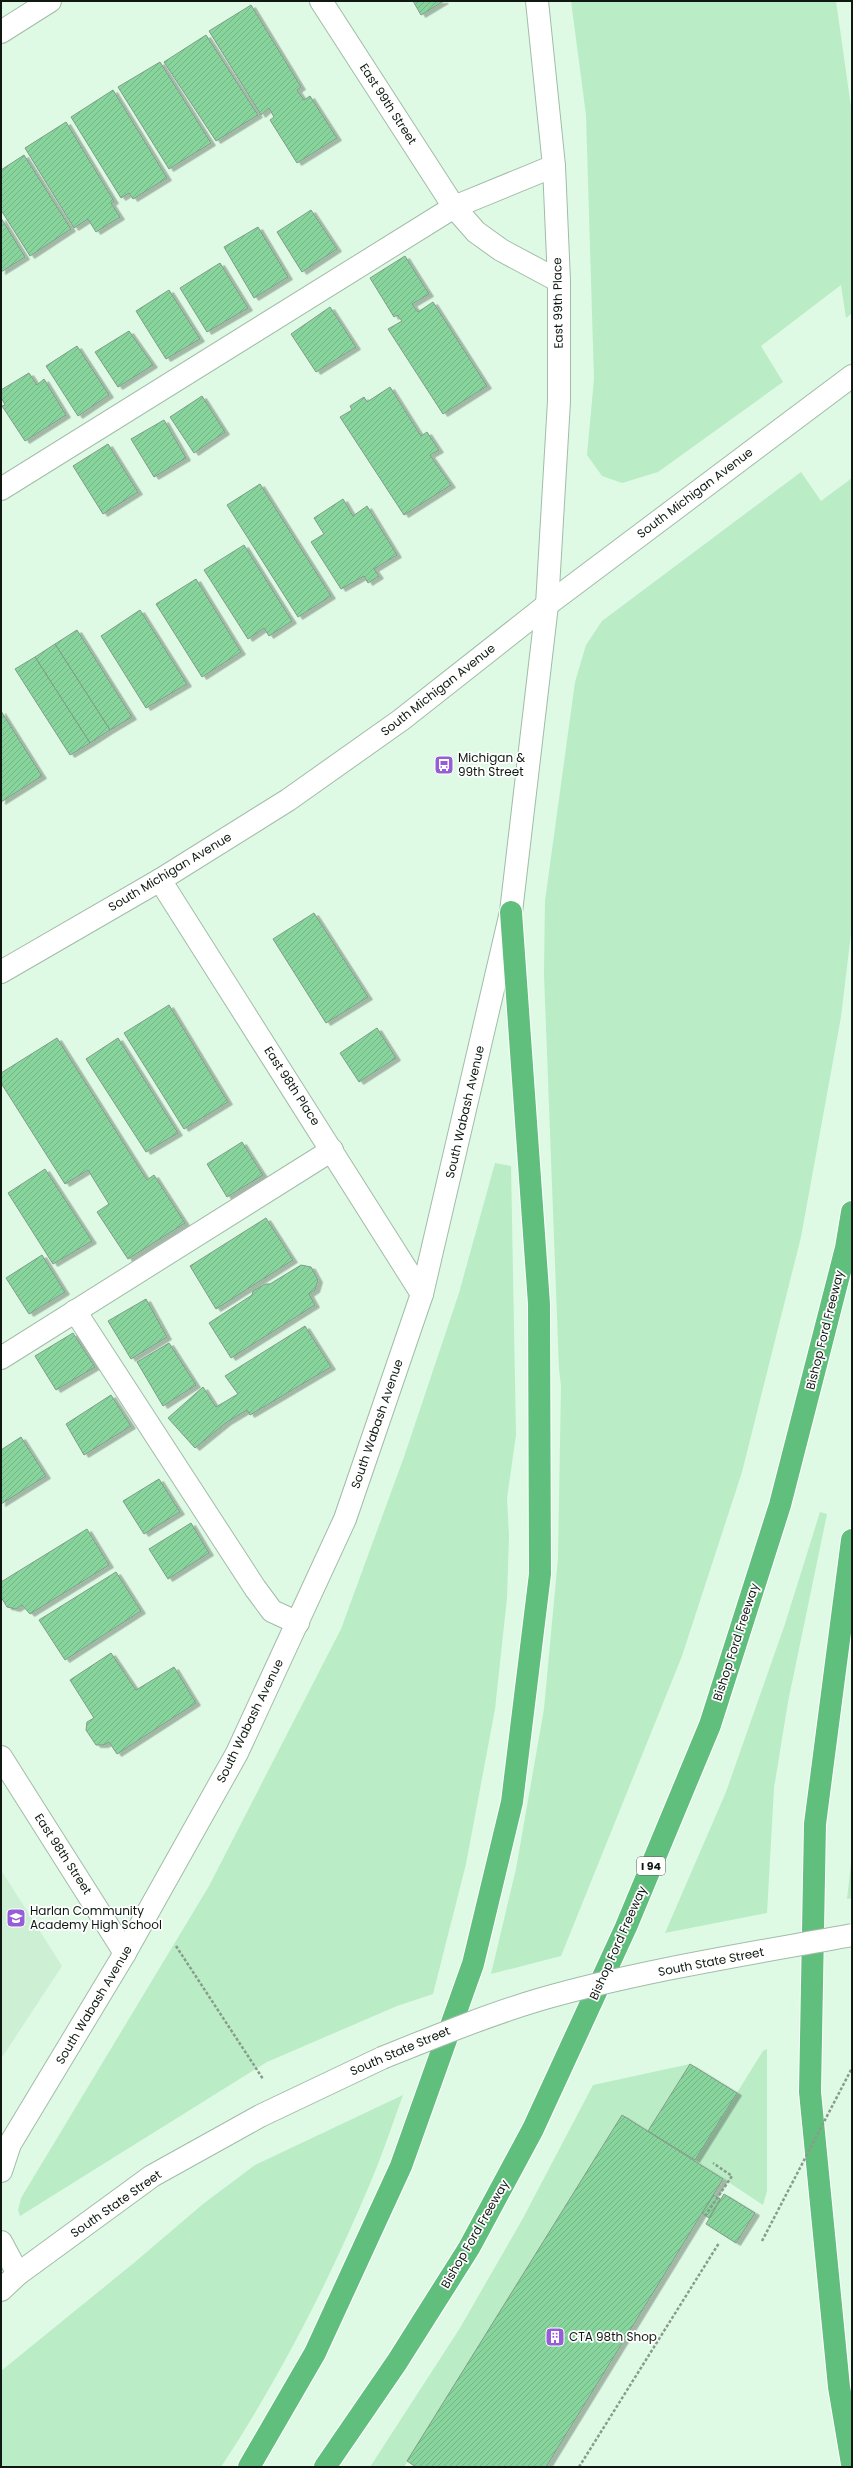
<svg xmlns="http://www.w3.org/2000/svg" width="853" height="2468" font-family="Poppins,sans-serif">
<style>
.built{fill:#cdf0d5}
.grass{fill:#baecc6}
.building{fill:url(#building-hatch);stroke:#819c88;filter:url(#shadow)}
.lines{fill:none;stroke-linecap:round;stroke-linejoin:round}
.lane-casing{stroke:#a1bca7;stroke-width:24}
.street-casing{stroke:#a1bca7;stroke-width:24}
.secondary-casing{stroke:#a1bca7;stroke-width:24}
.highway-casing{stroke:#fff;stroke-width:24}
.path{stroke:#889c8c;stroke-width:2.5;stroke-dasharray:3 2;stroke-linecap:butt}
.lane{stroke:#fff;stroke-width:22}
.street{stroke:#fff;stroke-width:22}
.secondary{stroke:#fff;stroke-width:22}
.highway{stroke:#61bf7e;stroke-width:22}
.secondary-bridge-casing{stroke:#a1bca7;stroke-width:24;stroke-linecap:butt}
.path-bridge{stroke:#889c8c;stroke-width:2.5;stroke-dasharray:3 2;stroke-linecap:butt}
.secondary-bridge{stroke:#fff;stroke-width:22}
.labels{text-anchor:middle;stroke-width:3.5;stroke-linejoin:round;paint-order:stroke}
.shield{fill:#fff;stroke:#575e58;stroke-width:1}
.shield-label{font-size:11px;font-weight:bold;fill:#0f1911}
.street-label{font-size:12px;fill:#0f1911;stroke:#fff}
.poi-label{font-size:12px;fill:#0f1911;stroke:#fff;text-anchor:start}
</style>
<defs>
<pattern id="building-hatch" width="6" height="6" patternUnits="userSpaceOnUse"><rect width="6" height="6" fill="#87d49c"/><path d="M-1 1l2-2M0 6l6-6M5 7l2-2" fill="none" stroke="#73b585"/></pattern>
<filter id="shadow"><feDropShadow dx="4.5" dy="2.5" stdDeviation="0" flood-color="#0004"/></filter>
</defs>
<rect width="100%" height="100%" fill="#defae4"/>
<path class="built" d="M1,1870L62,1966L1,2059Z"/>
<g class="grass">
<path d="M571,1H836L852,114V313L846,318L841,285L761,346L783,382L658,472L622,483L602,476L587,455L594,379L586,115Z"/>
<path d="M801,472L821,501L852,478V925L841,1017L801,1237L742,1472L682,1656L561,1956L491,1974L516,1869L544,1709L558,1558L561,1386L559,1369L544,974L545,901L575,682L586,645L602,621Z"/>
<path d="M495,1163L511,1166L516,1435L507,1498L509,1536L507,1598L495,1709L466,1864L433,1994L397,2006L267,2062L20,2216L18,2210L21,2198L209,1886L341,1629L404,1457L459,1293Z"/>
<path d="M820,1512L827,1514L788,1702L774,1788L767,1913L665,1933L726,1792L785,1624Z"/>
<path d="M852,1855V1898L847,1899Z"/>
<path d="M767,2049V2191L763,2205L695,2160L763,2051Z"/>
<path d="M690,2064L648,2131L622,2115L404,2467H370L460,2328L522,2220L593,2085Z"/>
<path d="M403,2095C392,2125 382,2156 369,2186C328,2283 279,2379 221,2467H1V2371L135,2262L203,2204L255,2165Z"/>
</g>
<g class="building">
<path d="M413,1H444L421,15Z"/>
<path d="M251,5L301,87L297,90L304,100L310,96L337,138L297,163L270,120L274,117L269,108L261,115L209,31Z"/>
<path d="M206,35L258,115L216,141L164,62Z"/>
<path d="M160,62L211,143L169,169L118,87Z"/>
<path d="M113,90L167,178L133,199L129,193L121,198L71,117Z"/>
<path d="M66,122L114,201L111,203L120,217L96,232L88,219L74,228L25,148Z"/>
<path d="M24,155L71,229L30,256L1,210V170Z"/>
<path d="M311,210L337,249L302,272L277,232Z"/>
<path d="M1,218L25,257L1,272Z"/>
<path d="M258,227L288,277L254,298L224,247Z"/>
<path d="M405,256L429,294L412,304L418,312L433,302L487,386L443,414L388,329L402,321L397,315L394,317L370,278Z"/>
<path d="M220,263L248,308L207,332L180,288Z"/>
<path d="M169,290L200,339L166,359L136,311Z"/>
<path d="M330,307L356,347L316,372L291,334Z"/>
<path d="M129,331L153,365L118,387L95,352Z"/>
<path d="M77,346L109,395L78,416L46,366Z"/>
<path d="M29,373L37,385L44,379L66,415L25,441L2,406L5,405L1,397V390Z"/>
<path d="M390,387L421,436L427,432L439,450L430,455L451,485L404,515L340,417L352,410L350,406L364,397L367,402Z"/>
<path d="M202,396L225,432L194,453L170,417Z"/>
<path d="M164,420L186,458L154,477L131,439Z"/>
<path d="M108,444L138,492L103,514L73,466Z"/>
<path d="M260,484L331,596L298,617L227,505Z"/>
<path d="M343,499L353,516L367,506L397,555L374,569L379,576L368,583L364,576L341,589L311,542L324,534L314,518Z"/>
<path d="M244,545L292,621L269,636L264,628L248,639L204,570Z"/>
<path d="M196,579L241,652L202,677L156,604Z"/>
<path d="M140,610L187,684L146,708L101,636Z"/>
<path d="M77,630L132,717L110,730L55,644Z"/>
<path d="M55,644L110,730L90,743L35,657Z"/>
<path d="M35,657L90,743L70,755L15,669Z"/>
<path d="M1,711L42,776L1,802Z"/>
<path d="M314,913L368,997L326,1023L273,939Z"/>
<path d="M169,1005L228,1102L184,1129L124,1033Z"/>
<path d="M377,1028L396,1058L359,1082L340,1053Z"/>
<path d="M57,1038L147,1180L154,1175L185,1223L128,1259L97,1212L109,1204L88,1170L65,1184L1,1083V1073Z"/>
<path d="M118,1038L178,1133L146,1152L86,1059Z"/>
<path d="M242,1142L263,1175L227,1197L207,1164Z"/>
<path d="M45,1169L92,1241L53,1264L8,1193Z"/>
<path d="M266,1218L293,1260L216,1309L190,1266Z"/>
<path d="M42,1255L65,1292L29,1314L6,1278Z"/>
<path d="M301,1265L311,1267L318,1280L315,1290L309,1294L315,1305L231,1358L209,1323L252,1295L253,1291L265,1284H270Z"/>
<path d="M146,1299L167,1337L131,1359L108,1321Z"/>
<path d="M305,1326L331,1367L250,1415L247,1410L227,1422L195,1448L168,1418L203,1387L216,1407L238,1394L225,1376Z"/>
<path d="M73,1333L95,1367L56,1390L35,1356Z"/>
<path d="M169,1343L196,1385L163,1406L137,1362Z"/>
<path d="M111,1395L131,1426L84,1455L66,1424Z"/>
<path d="M21,1437L46,1476L1,1504V1450Z"/>
<path d="M159,1479L180,1512L144,1534L123,1501Z"/>
<path d="M191,1523L209,1553L168,1579L149,1549Z"/>
<path d="M87,1529L109,1565L30,1614L22,1605L16,1609L7,1607L1,1597V1582Z"/>
<path d="M116,1572L141,1611L65,1660L39,1620Z"/>
<path d="M111,1653L136,1690L174,1667L196,1703L117,1754L109,1742L104,1745H96L86,1730L87,1722L94,1718L70,1680Z"/>
<path d="M690,2064L737,2093L695,2160L648,2131Z"/>
<path d="M622,2115L723,2179L546,2467H416L407,2461Z"/>
<path d="M724,2194L755,2213L736,2243L706,2224Z"/>
<path d="M714,2195L720,2199L709,2218L702,2213Z"/>
</g>
<g class="lines">
<g class="lane-casing">
<g id="lane">
<path d="M1,489L454,207"/>
<path d="M75,1311L255,1588L272,1611L298,1623"/>
<path d="M1,1358L332,1150"/>
</g>
</g>
<g class="street-casing">
<g id="street">
<path d="M321,1L454,207L476,232L501,250L559,281"/>
<path d="M1,32L50,1"/>
<path d="M454,207L554,166"/>
<path d="M160,880L422,1294"/>
<path d="M1,1757L125,1953"/>
</g>
</g>
<g class="secondary-casing">
<g id="secondary">
<path d="M1,972L160,880L288,800L401,720L547,605L852,376"/>
<path d="M1,2171L10,2144L125,1953L237,1753L345,1519L422,1294L511,912L547,605L559,401V281L554,166L537,1"/>
<path d="M1,2242L18,2274"/>
<path d="M1,2290L18,2274L152,2176L260,2116L382,2058"/>
</g>
</g>
<g class="highway-casing">
<g id="highway">
<path d="M852,1540L815,1824L810,2092L839,2387L852,2464"/>
<path d="M249,2467L315,2353L401,2166L473,1964L512,1802L540,1574L539,1304L511,912"/>
<path d="M325,2467L397,2362L469,2248L533,2129L626,1927L710,1725L780,1505L846,1248L852,1212"/>
</g>
</g>
<g class="path">
<path d="M176,1946L263,2079"/>
<path d="M705,2216L732,2176L713,2163"/>
<path d="M579,2467L719,2243"/>
</g>
<use href="#lane" class="lane"/>
<use href="#street" class="street"/>
<use href="#secondary" class="secondary"/>
<use href="#highway" class="highway"/>
<g class="secondary-bridge-casing">
<path id="secondary-bridge" d="M382,2058C434,2037 485,2016 538,2000C639,1971 748,1954 852,1935"/>
</g>
<path class="path-bridge" d="M762,2241L852,2068"/>
<use href="#secondary-bridge" class="secondary-bridge"/>
</g>
<defs>
<g id="bus-square" transform="scale(1)"><rect x="-9" y="-9" width="18" height="18" rx="4" fill="#955ed7" stroke="#fff"/><path d="M-5-6H5V4H4V6H2V4H-2V6H-4V4H-5ZM-3.5-4V0h7V-4ZM-3.5 1.2v1.5H-2V1.2ZM2 1.2v1.5H3.5V1.2Z" fill="#fff"/></g>
<g id="school-square" transform="scale(1)"><rect x="-9" y="-9" width="18" height="18" rx="4" fill="#955ed7" stroke="#fff"/><path d="M0-5L7-2L0 1L-7-2ZM-4 1L0 2.5L4 1V4Q0 6-4 4Z" fill="#fff"/></g>
<g id="building-square" transform="scale(1)"><rect x="-9" y="-9" width="18" height="18" rx="4" fill="#955ed7" stroke="#fff"/><path d="M-4-6H4V6H1V3H-1V6H-4ZM-2.5-4.3h1.7v1.8h-1.7ZM.8-4.3h1.7v1.8H.8ZM-2.5-1h1.7V.8h-1.7ZM.8-1h1.7V.8H.8Z" fill="#fff"/></g>
</defs>
<g fill-rule="evenodd">
<use href="#bus-square" x="444" y="765"/>
<use href="#school-square" x="16" y="1918"/>
<use href="#building-square" x="555" y="2337"/>
</g>
<g class="labels">
<rect class="shield" x="637" y="1857" width="28" height="18" rx="3"/>
<g class="shield-label">
<text x="651" y="1870">I 94</text>
</g>
<g class="street-label">
<text transform="translate(388 104) rotate(57)" y="4">East 99th Street</text>
<text transform="translate(558 303) rotate(-91)" y="4">East 99th Place</text>
<text transform="translate(695 493) rotate(-37)" y="4">South Michigan Avenue</text>
<text transform="translate(438 690) rotate(-38)" y="4">South Michigan Avenue</text>
<text transform="translate(170 872) rotate(-31)" y="4">South Michigan Avenue</text>
<text transform="translate(292 1086) rotate(57)" y="4">East 98th Place</text>
<text transform="translate(465 1112) rotate(-77)" y="4">South Wabash Avenue</text>
<text transform="translate(825 1330) rotate(-76)" y="4">Bishop Ford Freeway</text>
<text transform="translate(377 1424) rotate(-71)" y="4">South Wabash Avenue</text>
<text transform="translate(736 1642) rotate(-72)" y="4">Bishop Ford Freeway</text>
<text transform="translate(250 1721) rotate(-64)" y="4">South Wabash Avenue</text>
<text transform="translate(63 1854) rotate(57)" y="4">East 98th Street</text>
<text transform="translate(618 1943) rotate(-66)" y="4">Bishop Ford Freeway</text>
<text transform="translate(711 1962) rotate(-11)" y="4">South State Street</text>
<text transform="translate(94 2005) rotate(-59)" y="4">South Wabash Avenue</text>
<text transform="translate(400 2051) rotate(-23)" y="4">South State Street</text>
<text transform="translate(116 2204) rotate(-35)" y="4">South State Street</text>
<text transform="translate(475 2234) rotate(-60)" y="4">Bishop Ford Freeway</text>
</g>
<g class="poi-label">
<text x="458" y="762">Michigan &amp;<tspan x="458" dy="14">99th Street</tspan></text>
<text x="30" y="1915">Harlan Community<tspan x="30" dy="14">Academy High School</tspan></text>
<text x="569" y="2341">CTA 98th Shop</text>
</g>
</g>
<rect width="853" height="2468" fill="none" stroke="#0f1911" stroke-width="4"/>
</svg>
